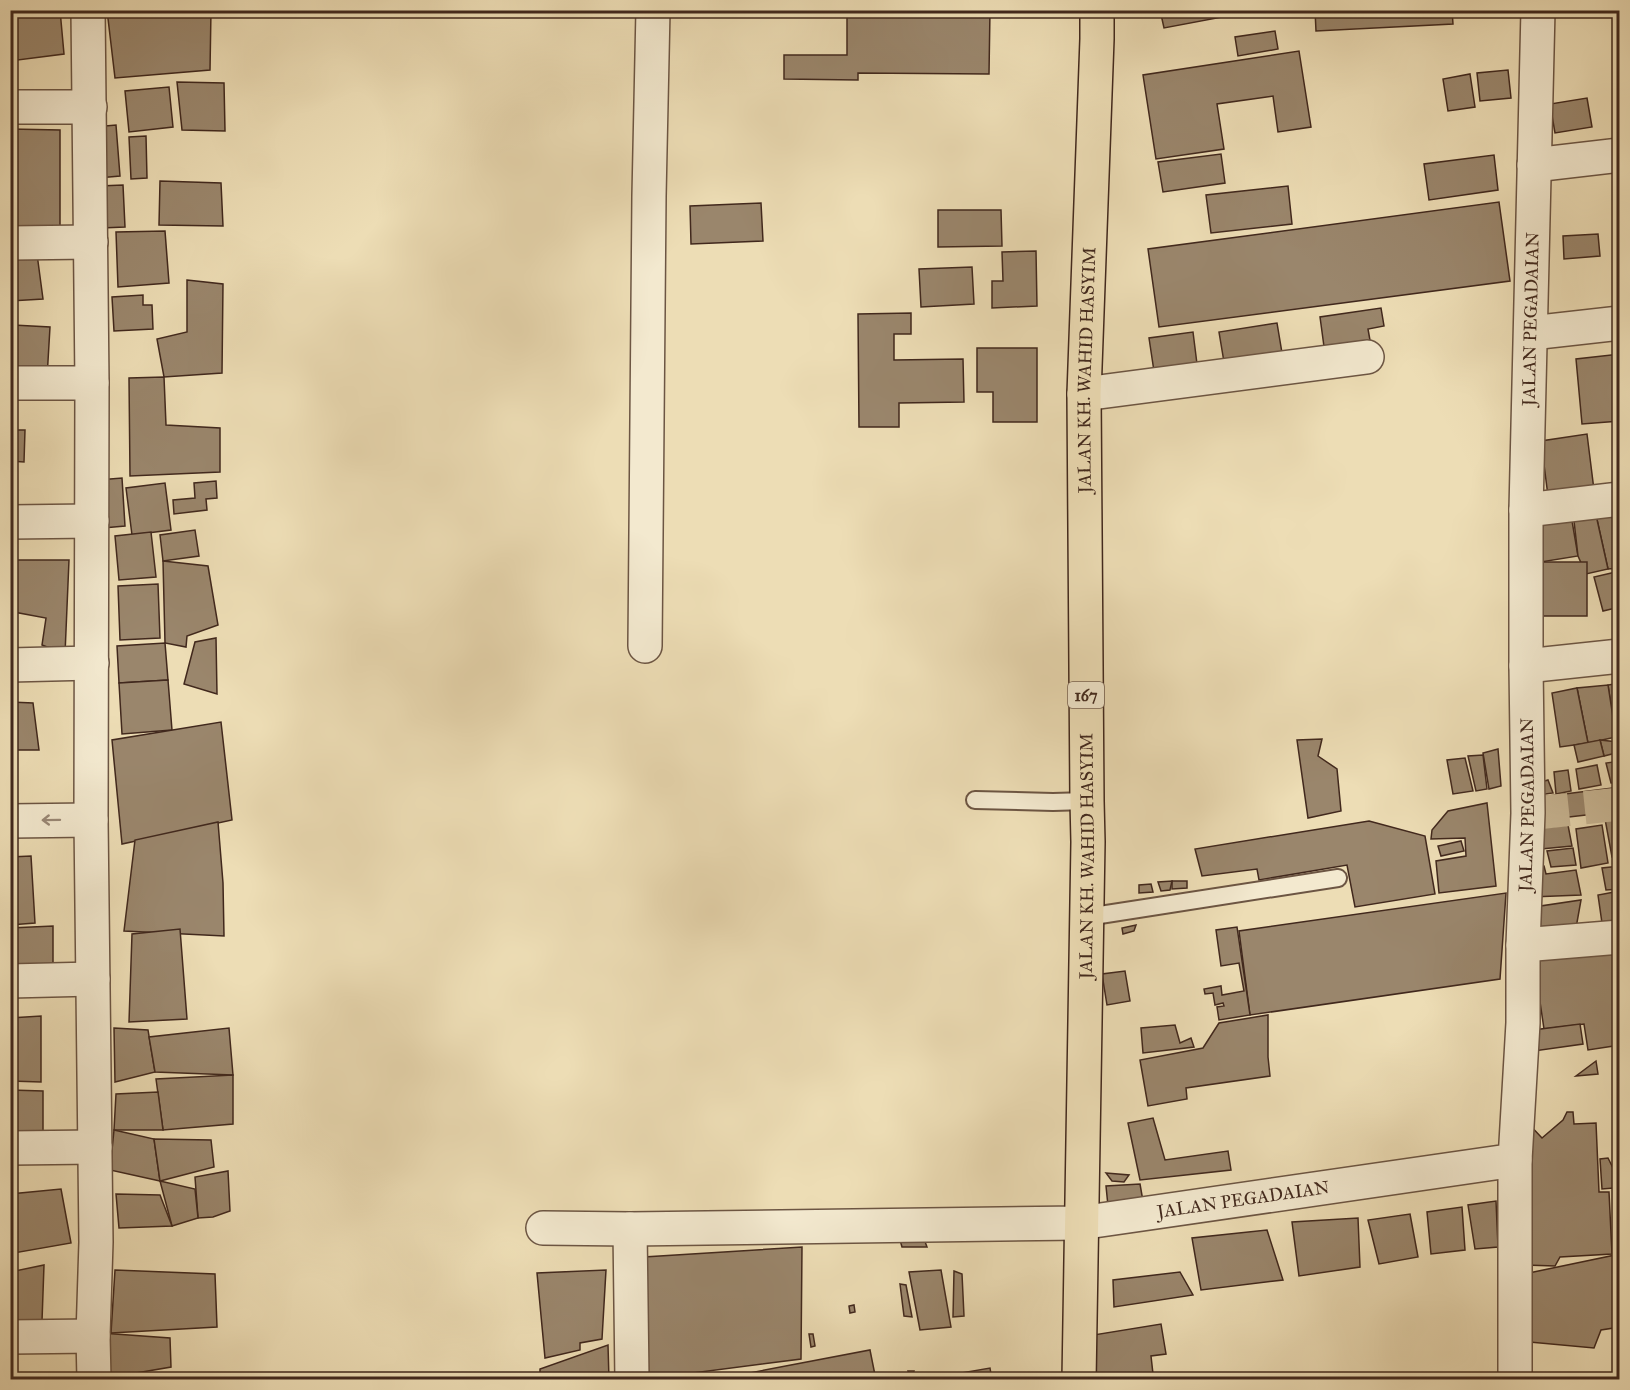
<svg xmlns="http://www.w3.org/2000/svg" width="1630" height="1390" font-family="'IM FELL Great Primer',serif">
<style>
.building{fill:#9a866c;stroke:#41281d;stroke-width:1.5}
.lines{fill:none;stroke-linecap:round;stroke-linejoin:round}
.minor-tunnel{stroke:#cbb997;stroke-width:33;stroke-dasharray:33 16;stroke-linecap:butt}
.service-casing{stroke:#6c5543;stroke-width:20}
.minor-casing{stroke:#6c5543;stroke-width:36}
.primary-casing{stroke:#41281d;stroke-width:36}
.service{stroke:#f3e9cf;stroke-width:16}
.minor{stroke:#f3e9cf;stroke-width:33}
.primary{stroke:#edddb5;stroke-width:33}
.oneway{stroke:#9a8876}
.labels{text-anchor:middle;stroke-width:4.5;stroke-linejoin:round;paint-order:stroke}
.shield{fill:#f3e9cf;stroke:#766252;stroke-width:1.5}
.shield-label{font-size:16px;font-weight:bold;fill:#41281d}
.street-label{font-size:18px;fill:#41281d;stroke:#f3e9cf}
</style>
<rect width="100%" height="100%" fill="#edddb5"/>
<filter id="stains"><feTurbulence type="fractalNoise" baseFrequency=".00333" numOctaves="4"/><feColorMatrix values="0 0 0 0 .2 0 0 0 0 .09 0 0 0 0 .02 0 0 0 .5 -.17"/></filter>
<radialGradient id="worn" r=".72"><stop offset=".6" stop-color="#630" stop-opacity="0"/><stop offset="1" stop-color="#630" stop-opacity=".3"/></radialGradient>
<g class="building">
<path d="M10,10H60L64,54L10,61Z"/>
<path d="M107,10H211L210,70L115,78Z"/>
<path d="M847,10H990L989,74L858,73V80L784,79V55H847Z"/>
<path d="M1160,10H1232L1233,15L1164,28Z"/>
<path d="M1315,10H1452L1453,24L1316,31Z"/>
<path d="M1275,31L1278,49L1238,56L1235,37Z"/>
<path d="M1299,51L1311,127L1278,132L1273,96L1217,104L1224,149L1156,159L1143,75Z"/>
<path d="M1508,70L1511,98L1480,101L1477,73Z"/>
<path d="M1470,74L1475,107L1448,111L1443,79Z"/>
<path d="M177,82L224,83L225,131L182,130Z"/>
<path d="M169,87L173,127L129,132L125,91Z"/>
<path d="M1587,98L1592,127L1555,133L1550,104Z"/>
<path d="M116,125L120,176L98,178L94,127Z"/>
<path d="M10,129L60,130V234L10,233Z"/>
<path d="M146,136L147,178L131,179L129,137Z"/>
<path d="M1221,154L1225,183L1163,192L1158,162Z"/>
<path d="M1494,155L1498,190L1429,200L1424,164Z"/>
<path d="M160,181L221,183L223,226L159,225Z"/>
<path d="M123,185L125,227L101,228L99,186Z"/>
<path d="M1288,186L1292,224L1211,233L1206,195Z"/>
<path d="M1499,202L1510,281L1159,327L1148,249Z"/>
<path d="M761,203L763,241L691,244L690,206Z"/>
<path d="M938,210H1001L1002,246L938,247Z"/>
<path d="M165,231L169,283L118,287L116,232Z"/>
<path d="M1598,234L1600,256L1564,259L1563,236Z"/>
<path d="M1036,251L1037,306L992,308V281H1003L1002,252Z"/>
<path d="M37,254L43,299L10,301L13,255Z"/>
<path d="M972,267L974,304L921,307L919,269Z"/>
<path d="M187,280L223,284L222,373L164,377L157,339L187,332Z"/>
<path d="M143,295V305H152L153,329L114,331L112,297Z"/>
<path d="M1381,308L1384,326L1368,329L1371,346L1325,354L1320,317Z"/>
<path d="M911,313V334H894V360L963,359L964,402L899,403V427H859L858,314Z"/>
<path d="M1277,323L1282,353L1224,362L1219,332Z"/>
<path d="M13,325L50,327L47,378L11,375Z"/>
<path d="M1193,332L1198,372L1155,378L1149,338Z"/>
<path d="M977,348H1037V422H993V392H977Z"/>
<path d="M1620,354V421L1582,424L1576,359Z"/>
<path d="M164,377L166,425L220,428V472L130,476L129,378Z"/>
<path d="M10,430H25L24,462L10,461Z"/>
<path d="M1587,434L1594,490L1548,496L1541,441Z"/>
<path d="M122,478L125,526L103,528L98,480Z"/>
<path d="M216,481L217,498L206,499L207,510L174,514L173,500L195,498L194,483Z"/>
<path d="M165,483L171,530L132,535L126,488Z"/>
<path d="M1620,511V568L1608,569L1596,515Z"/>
<path d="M1571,515L1578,556L1541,562L1534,521Z"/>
<path d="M1596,515L1608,569L1586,574L1578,556L1574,521Z"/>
<path d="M195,530L199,556L163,561L160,535Z"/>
<path d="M151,532L156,577L119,580L115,536Z"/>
<path d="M12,560H69L65,654L42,645L46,618L14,612Z"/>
<path d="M163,561L208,566L218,625L187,636L186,647L165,643Z"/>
<path d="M1541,562H1587V616H1542Z"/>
<path d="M1620,571V607L1603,611L1594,577Z"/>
<path d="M158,584L160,638L120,640L118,586Z"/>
<path d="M216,638L217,694L184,684L195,642Z"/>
<path d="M165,643L168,680L119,683L117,646Z"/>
<path d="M168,680L172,730L122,734L119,683Z"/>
<path d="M1620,683V736L1616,737L1608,685Z"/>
<path d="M1608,685L1616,737L1588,743L1577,688Z"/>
<path d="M1577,688L1588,743L1560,747L1552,693Z"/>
<path d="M10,702L33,703L39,750H10Z"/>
<path d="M221,722L232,820L122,844L112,740Z"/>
<path d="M1322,739L1318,756L1337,769L1341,811L1308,818L1297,740Z"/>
<path d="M1600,740L1618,742L1620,752L1604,756Z"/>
<path d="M1600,740L1604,756L1578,762L1574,745Z"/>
<path d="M1498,749L1501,786L1489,789L1483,753Z"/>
<path d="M1483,755L1487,789L1476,791L1468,756Z"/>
<path d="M1465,758L1473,791L1453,794L1447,760Z"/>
<path d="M1620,761V782L1611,783L1606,763Z"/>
<path d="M1597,765L1601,785L1579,789L1576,769Z"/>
<path d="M1568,770L1571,791L1556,794L1554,772Z"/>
<path d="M1548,780L1553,793L1531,796V785Z"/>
<path d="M1620,787V811L1535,821L1533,798Z"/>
<path d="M1487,803L1496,886L1439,893L1436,861L1466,856L1465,838L1431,839L1432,830L1448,811Z"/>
<path d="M1620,818V857H1612L1605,819Z"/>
<path d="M1369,821L1425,836L1435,894L1355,907L1347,865L1259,880L1257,869L1202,876L1195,849Z"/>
<path d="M218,822L223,883L224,936L124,931L135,840Z"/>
<path d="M1568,825L1572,846L1541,849L1539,828Z"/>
<path d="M1602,825L1608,863L1581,868L1576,829Z"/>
<path d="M1461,841L1464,851L1441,856L1438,846Z"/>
<path d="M1573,848L1576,865L1551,867L1547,851Z"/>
<path d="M31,856L35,923L10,925V857Z"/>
<path d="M1544,866L1546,874L1576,870L1581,895L1531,897V868Z"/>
<path d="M1620,866V889L1606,890L1602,868Z"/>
<path d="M1172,881H1187V888L1172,889Z"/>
<path d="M1172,881L1170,890L1161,891L1158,882Z"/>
<path d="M1151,884L1153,892L1139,893V885Z"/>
<path d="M1620,891V924L1602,923L1598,895Z"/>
<path d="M1506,893L1500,979L1250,1015L1239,931Z"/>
<path d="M1581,900L1576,928L1538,933L1534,907Z"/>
<path d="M1136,925L1134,931L1123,934L1122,928Z"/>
<path d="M53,926V970L10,972V928Z"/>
<path d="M1237,927L1250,1015L1219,1020L1217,1007L1224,1006L1223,1003L1215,1005L1213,993L1205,994L1204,989L1221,986L1222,995L1244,991L1239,963L1221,966L1216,930Z"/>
<path d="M180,929L187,1019L129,1022L132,934Z"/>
<path d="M1620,948V1045L1588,1050L1584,1024L1544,1029L1534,961Z"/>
<path d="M1125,971L1130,1001L1107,1005L1102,974Z"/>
<path d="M1268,1015V1057L1270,1076L1186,1088L1187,1099L1148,1106L1140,1060L1203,1048L1219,1023Z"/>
<path d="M41,1016V1082L10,1081V1018Z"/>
<path d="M1580,1024L1583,1044L1534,1051L1533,1030Z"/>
<path d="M1175,1025L1180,1043L1191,1038L1194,1047L1143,1053L1141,1028Z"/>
<path d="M114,1028L148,1030L155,1072L115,1082Z"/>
<path d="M229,1028L233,1075L155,1072L149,1037Z"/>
<path d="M1596,1061L1598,1074L1576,1076Z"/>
<path d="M233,1075V1124L163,1130L156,1079Z"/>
<path d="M10,1090L43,1091V1134L10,1135Z"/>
<path d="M158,1092L163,1130H114L116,1094Z"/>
<path d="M1567,1112H1573L1574,1124L1596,1123L1599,1192H1609L1612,1254L1560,1257L1555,1266L1525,1265L1527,1122L1542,1138L1563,1120Z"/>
<path d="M1153,1118L1165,1160L1228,1151L1231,1170L1140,1180L1128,1123Z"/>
<path d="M114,1130L154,1139L160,1181L110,1170Z"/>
<path d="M154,1139L211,1140L214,1167L160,1181Z"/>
<path d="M1608,1158L1614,1170H1620V1194L1613,1200V1188L1602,1189L1600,1159Z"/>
<path d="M228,1171L230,1211L213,1217L198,1218L195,1177Z"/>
<path d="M1106,1173L1129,1175L1124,1182L1112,1181Z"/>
<path d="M10,1174H14L16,1194L10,1193Z"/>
<path d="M160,1181L195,1189L198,1218L172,1226Z"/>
<path d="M1140,1184L1143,1201L1108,1206L1106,1186Z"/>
<path d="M61,1189L71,1243L14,1253L10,1233V1194Z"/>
<path d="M116,1194L160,1195L172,1226L119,1228Z"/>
<path d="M1496,1201L1498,1247L1475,1249L1468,1205Z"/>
<path d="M1462,1207L1465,1250L1431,1254L1427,1212Z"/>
<path d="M1410,1214L1418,1257L1379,1264L1368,1220Z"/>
<path d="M1358,1218L1360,1267L1299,1276L1292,1222Z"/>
<path d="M1267,1230L1283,1280L1201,1290L1192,1238Z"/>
<path d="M924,1239L927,1247H902L900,1240Z"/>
<path d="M802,1247L801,1359L639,1380L644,1257Z"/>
<path d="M1620,1254V1327L1601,1330L1594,1348L1518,1341L1524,1274Z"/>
<path d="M44,1265L42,1321L10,1325V1272Z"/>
<path d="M115,1270L215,1274L217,1327L111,1333Z"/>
<path d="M606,1270L602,1339L580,1343V1350L545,1358L537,1273Z"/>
<path d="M941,1270L951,1327L920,1330L909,1272Z"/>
<path d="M954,1271L962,1274L964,1316L953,1317Z"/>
<path d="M1180,1272L1193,1295L1114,1307L1113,1280Z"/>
<path d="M900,1284L906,1285L912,1317L904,1316Z"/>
<path d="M854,1305L855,1312L850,1313L849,1306Z"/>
<path d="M1161,1324L1166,1354L1151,1356L1153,1374L1118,1380H1088L1081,1337Z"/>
<path d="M101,1333L170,1338L171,1367L107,1378Z"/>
<path d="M809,1334H813L815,1346L811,1347Z"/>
<path d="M608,1345L609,1380H540V1369Z"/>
<path d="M870,1350L876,1380H740L739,1375Z"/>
<path d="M990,1368L992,1380H956L955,1374Z"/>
<path d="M908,1371H914L912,1380H910Z"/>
<path d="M218,1375V1380H178Z"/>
<path d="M733,1376L734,1380H706Z"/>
</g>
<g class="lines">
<path class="minor-tunnel" d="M1536,813L1620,804"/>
<g class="service-casing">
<g id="service">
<path d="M975,800L1053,802L1087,801"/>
<path d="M1087,917L1338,878"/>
</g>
</g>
<g class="minor-casing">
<g id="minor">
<path d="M88,10L92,383L91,820L96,1242L93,1336L94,1380"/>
<path d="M10,107H90"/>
<path d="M1534,165L1620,155"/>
<path d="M10,243L91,242"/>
<path d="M1531,333L1620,323"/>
<path d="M10,383H92"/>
<path d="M1084,394L1367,357"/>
<path d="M1526,510L1620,499"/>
<path d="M10,522L92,521"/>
<path d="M645,646L649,196L653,10"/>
<path d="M10,665L92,663"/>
<path d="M1526,666L1620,656"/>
<path d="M10,821L91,820"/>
<path d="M1523,945L1620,937"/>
<path d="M10,981L93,979"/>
<path d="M10,1148L95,1147"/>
<path id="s1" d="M543,1228L630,1229L1080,1223L1515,1160L1523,1023V945L1528,813L1526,666V510L1538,10"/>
<path d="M630,1229L632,1380"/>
<path d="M10,1337L93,1336"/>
<path d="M1515,1380V1160"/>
</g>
</g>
<g class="primary-casing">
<g id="primary">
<path id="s2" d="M1079,1380L1088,842L1087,801L1084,394L1097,39V10"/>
</g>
</g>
<use href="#service" class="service"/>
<use href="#minor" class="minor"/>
<use href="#primary" class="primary"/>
</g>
<defs><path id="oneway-shaft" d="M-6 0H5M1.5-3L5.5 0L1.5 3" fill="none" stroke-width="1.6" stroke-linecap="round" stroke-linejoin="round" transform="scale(1.5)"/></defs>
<use class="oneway" href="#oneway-shaft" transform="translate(51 820) rotate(179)"/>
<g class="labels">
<rect class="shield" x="1068" y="682" width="36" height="26" rx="4.5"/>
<g class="shield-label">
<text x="1086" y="701">167</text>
</g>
<g class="street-label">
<text dy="6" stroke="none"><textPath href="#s1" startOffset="1818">JALAN PEGADAIAN</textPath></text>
<text dy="6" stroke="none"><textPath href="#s2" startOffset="1010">JALAN KH. WAHID HASYIM</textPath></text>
<text dy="6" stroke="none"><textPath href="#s1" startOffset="1332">JALAN PEGADAIAN</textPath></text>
<text dy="6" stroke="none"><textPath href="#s2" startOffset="524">JALAN KH. WAHID HASYIM</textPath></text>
<text dy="6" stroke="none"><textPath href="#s1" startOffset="702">JALAN PEGADAIAN</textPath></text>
</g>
</g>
<rect width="1630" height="1390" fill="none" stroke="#edddb5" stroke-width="36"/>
<rect x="12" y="12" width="1606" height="1366" fill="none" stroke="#41281d" stroke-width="3"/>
<rect x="18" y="18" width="1594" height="1354" fill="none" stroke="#41281d" stroke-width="1.5"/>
<rect width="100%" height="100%" filter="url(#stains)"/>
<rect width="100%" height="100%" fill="url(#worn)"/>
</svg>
